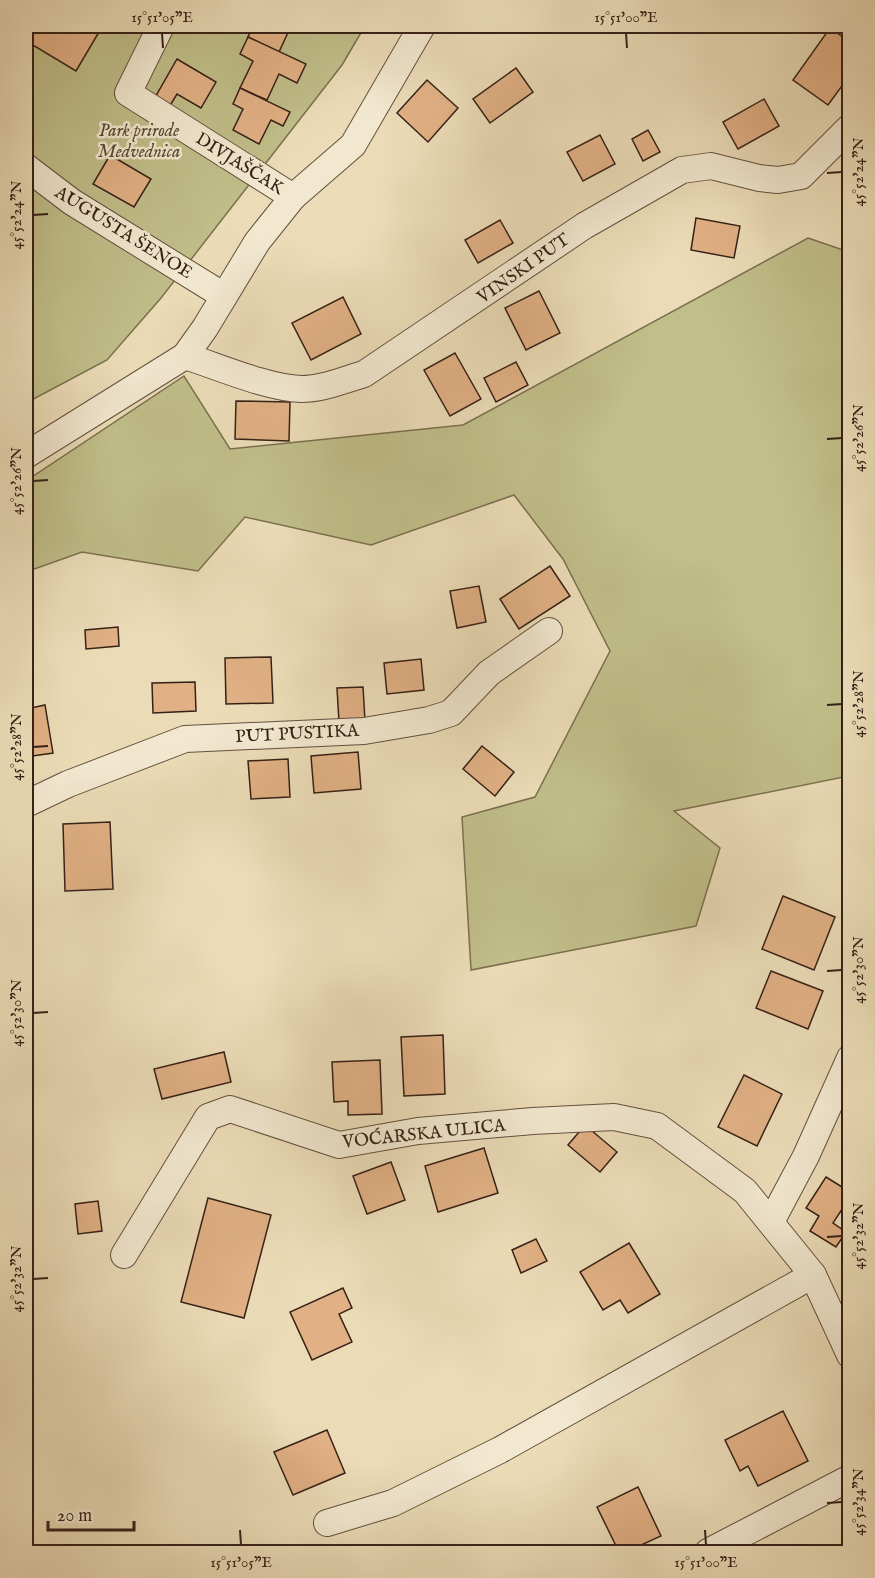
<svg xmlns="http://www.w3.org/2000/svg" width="875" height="1578" font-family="'IM FELL English',serif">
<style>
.green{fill:#c0be89;stroke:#7b7050;stroke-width:1.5}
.building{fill:#e1b085;stroke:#362117;stroke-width:1.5}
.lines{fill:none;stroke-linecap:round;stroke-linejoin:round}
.minor-casing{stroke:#63503f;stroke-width:28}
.minor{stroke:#f2e8d0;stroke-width:26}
.ticks{fill:none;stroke:#362117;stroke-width:2}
.labels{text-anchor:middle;stroke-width:5;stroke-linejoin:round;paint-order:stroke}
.park-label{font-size:18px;font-style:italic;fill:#584834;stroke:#f2e8d0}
.street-label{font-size:18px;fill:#362117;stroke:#f2e8d0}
.neatline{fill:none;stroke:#362117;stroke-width:2}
.ticks-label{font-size:15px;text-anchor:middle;fill:#362117}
</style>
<rect width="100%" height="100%" fill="#ebdcb7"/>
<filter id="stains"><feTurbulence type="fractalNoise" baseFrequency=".00333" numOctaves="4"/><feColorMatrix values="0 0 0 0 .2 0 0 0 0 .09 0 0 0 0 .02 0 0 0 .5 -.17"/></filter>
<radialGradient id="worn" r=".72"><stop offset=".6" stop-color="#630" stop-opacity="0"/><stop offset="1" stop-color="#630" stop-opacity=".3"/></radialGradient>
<g class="green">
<path d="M26,26H365L342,65L161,298L107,360L26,403Z"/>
<path d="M808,238L849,252V776L674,811L720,848L696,926L471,970L462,817L535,797L610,651L563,559L514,495L371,545L245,517L198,571L82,552L26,572V481L184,376L230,449L463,425Z"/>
</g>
<g class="building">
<path d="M36,26H88L99,32L76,71L26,41Z"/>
<path d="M253,26H291L279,52L248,37Z"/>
<path d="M830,28L850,42V75L828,105L793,80Z"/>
<path d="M248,37L306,64L297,83L279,74L267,100L240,88L253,61L240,54Z"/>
<path d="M177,59L216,82L201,108L177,94L168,109L153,101Z"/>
<path d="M516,68L533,92L490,123L473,99Z"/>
<path d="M427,80L458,108L428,142L397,113Z"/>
<path d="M240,88L290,112L283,126L271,120L259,144L233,130L243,109L233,104Z"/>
<path d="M764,99L779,126L738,149L723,122Z"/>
<path d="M648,130L660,152L643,161L632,139Z"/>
<path d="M600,135L615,164L583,181L567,152Z"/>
<path d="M110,155L151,179L134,207L93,184Z"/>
<path d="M696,218L740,226L734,258L691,250Z"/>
<path d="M500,220L513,243L478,263L465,240Z"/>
<path d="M539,291L560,333L526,350L505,308Z"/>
<path d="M343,297L361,334L311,360L292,323Z"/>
<path d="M455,353L481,399L450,416L424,370Z"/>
<path d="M516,362L528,385L496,402L484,378Z"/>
<path d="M236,401L290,402L289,441L235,439Z"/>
<path d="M550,566L570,596L519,629L500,599Z"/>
<path d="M479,586L486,622L457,628L450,591Z"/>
<path d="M118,627L119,646L86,649L85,630Z"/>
<path d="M271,657L273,703L226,704L225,658Z"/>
<path d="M421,659L424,690L387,694L384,663Z"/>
<path d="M195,682L196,711L153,713L152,683Z"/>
<path d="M363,687L365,721L339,722L337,688Z"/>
<path d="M45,705L53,753L26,757V709Z"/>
<path d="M482,746L514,772L495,796L463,769Z"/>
<path d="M358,752L361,789L314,793L311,756Z"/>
<path d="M288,759L290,797L251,799L248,761Z"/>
<path d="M110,822L113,889L65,891L63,824Z"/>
<path d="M783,896L835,917L814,970L762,949Z"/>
<path d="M771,971L823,991L808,1029L756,1008Z"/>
<path d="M443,1035L445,1094L404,1096L401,1037Z"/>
<path d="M224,1052L231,1082L162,1099L154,1069Z"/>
<path d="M380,1060L382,1114L348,1115V1101L334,1102L332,1062Z"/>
<path d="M744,1075L782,1094L757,1146L718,1127Z"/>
<path d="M585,1125L617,1152L600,1172L568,1145Z"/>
<path d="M484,1148L498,1193L438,1212L425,1166Z"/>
<path d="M391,1162L405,1200L367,1214L353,1176Z"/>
<path d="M826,1177L850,1192V1197L833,1223L846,1232L836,1247L810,1231L819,1216L806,1208Z"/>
<path d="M208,1198L271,1215L244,1318L181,1302Z"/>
<path d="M98,1201L102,1231L78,1234L75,1204Z"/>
<path d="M536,1239L547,1261L521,1273L512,1250Z"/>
<path d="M629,1243L660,1294L628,1313L620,1300L603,1310L580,1272Z"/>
<path d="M343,1288L352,1308L339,1314L352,1342L312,1360L290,1312Z"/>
<path d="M783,1411L808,1461L758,1486L748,1466L740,1471L725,1440Z"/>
<path d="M327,1430L345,1473L293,1495L274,1452Z"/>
<path d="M638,1487L661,1536L626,1552H619L597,1507Z"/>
</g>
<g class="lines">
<g class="minor-casing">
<g id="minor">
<path d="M161,26L128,93L293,197"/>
<path d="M26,167L72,202L224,296"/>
<path d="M185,356C217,366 267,388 301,389C322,389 344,380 364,374L584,226L682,170L711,166L759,178L778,180L801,176L850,127"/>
<path d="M26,455L185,356L205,328L257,242L293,197L353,145L422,26"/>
<path d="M26,804L68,784L185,739L364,731L429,720L451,713L489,673L549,631"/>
<path d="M771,1222L806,1156L850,1058"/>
<path d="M124,1255L208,1117L230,1109L339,1145L418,1131L533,1121L614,1117L657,1126L745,1191L813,1275L850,1355"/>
<path d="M327,1523L393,1503L500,1450L813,1275"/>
<path d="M708,1552L850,1478"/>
</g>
</g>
<use href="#minor" class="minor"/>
</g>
<path class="ticks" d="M162,33L163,48M626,33L627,48M827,173L842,172M33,215L48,214M827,439L842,438M33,481L48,480M827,705L842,704M33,747L48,746M827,971L842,970M33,1013L48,1012M827,1237L842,1236M33,1279L48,1278M827,1503L842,1502M240,1530L241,1545M705,1530L706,1545"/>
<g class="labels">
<g class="park-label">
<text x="139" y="136">Park prirode<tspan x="139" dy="21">Medvednica</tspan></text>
</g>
<g class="street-label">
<text transform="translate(240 163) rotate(32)" y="6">DIVJAŠČAK</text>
<text transform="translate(124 232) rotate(32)" y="6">AUGUSTA ŠENOE</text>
<text transform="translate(523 268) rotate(-35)" y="6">VINSKI PUT</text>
<text transform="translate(297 733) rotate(-3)" y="6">PUT PUSTIKA</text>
<text transform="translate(424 1133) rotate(-6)" y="6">VOĆARSKA ULICA</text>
</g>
</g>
<rect width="875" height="1578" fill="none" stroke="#ebdcb7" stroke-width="66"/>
<path d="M48 1521v9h86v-9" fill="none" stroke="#362117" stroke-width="3"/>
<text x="57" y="1521" font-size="18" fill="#362117" stroke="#f2e8d0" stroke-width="4.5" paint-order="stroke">20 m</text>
<rect x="33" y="33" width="809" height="1512" class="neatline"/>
<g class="ticks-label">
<text x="162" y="22">15°51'05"E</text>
<text x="626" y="22">15°51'00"E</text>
<text transform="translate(858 172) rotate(-90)" y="5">45°52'24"N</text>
<text transform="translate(16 215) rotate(-90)" y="5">45°52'24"N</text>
<text transform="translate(858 438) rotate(-90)" y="5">45°52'26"N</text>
<text transform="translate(16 481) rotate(-90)" y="5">45°52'26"N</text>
<text transform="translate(858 704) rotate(-90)" y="5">45°52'28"N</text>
<text transform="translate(16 747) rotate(-90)" y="5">45°52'28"N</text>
<text transform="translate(858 970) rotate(-90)" y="5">45°52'30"N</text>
<text transform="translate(16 1013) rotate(-90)" y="5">45°52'30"N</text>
<text transform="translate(858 1236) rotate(-90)" y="5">45°52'32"N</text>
<text transform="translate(16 1279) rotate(-90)" y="5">45°52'32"N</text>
<text transform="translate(858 1502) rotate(-90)" y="5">45°52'34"N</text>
<text x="241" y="1567">15°51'05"E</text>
<text x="706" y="1567">15°51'00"E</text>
</g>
<rect width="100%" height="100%" filter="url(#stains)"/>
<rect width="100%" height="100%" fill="url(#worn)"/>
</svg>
